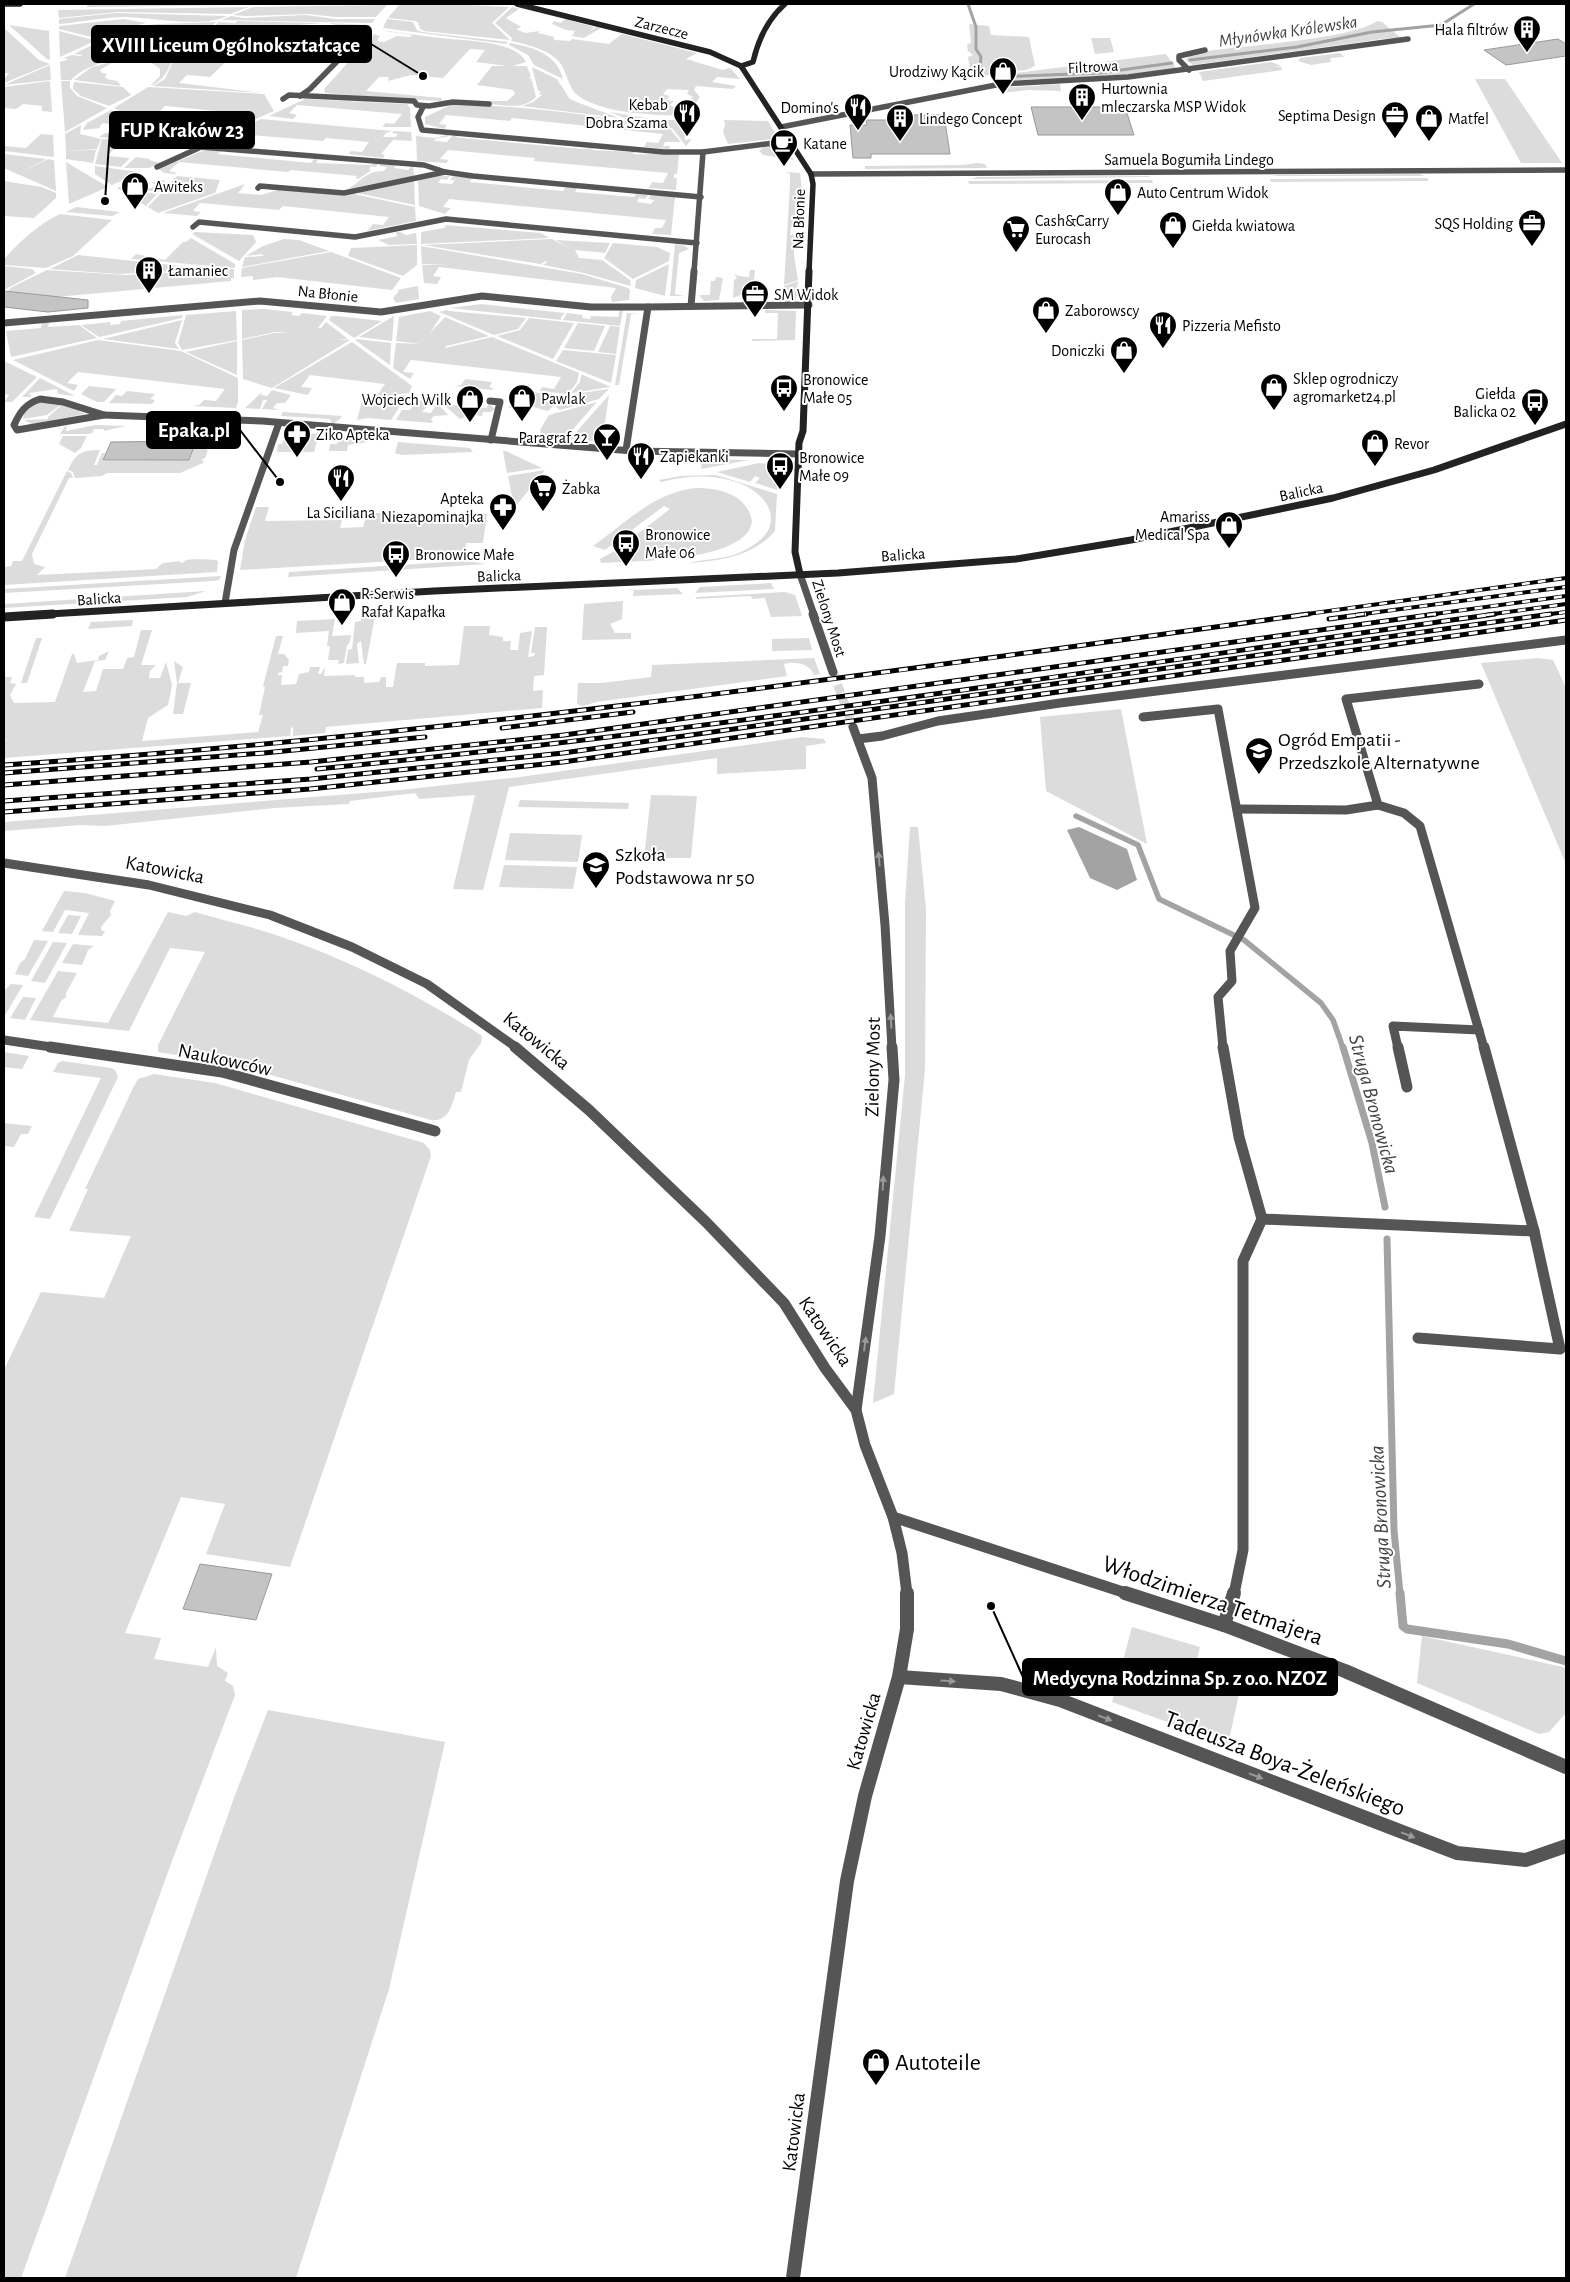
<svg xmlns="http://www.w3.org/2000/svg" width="1570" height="2282" font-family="'Alegreya Sans',sans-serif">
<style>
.green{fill:#dcdcdc}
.water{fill:#a3a3a3}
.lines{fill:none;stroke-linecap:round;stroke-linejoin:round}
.stream-far3{stroke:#a3a3a3;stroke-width:3}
.stream-far2{stroke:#a3a3a3;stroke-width:5.5}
.stream-far1{stroke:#a3a3a3;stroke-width:7}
.stream{stroke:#a3a3a3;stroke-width:9}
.building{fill:#c4c4c4;stroke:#999}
.street-tunnel{stroke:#d9d9d9;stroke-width:9;stroke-dasharray:9 4.5;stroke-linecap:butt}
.street-far4{stroke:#555;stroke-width:5.5}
.street-far3{stroke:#555;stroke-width:7}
.street-far2{stroke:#555;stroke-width:9}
.street-far1{stroke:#555;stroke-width:11}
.street{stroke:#555;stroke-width:14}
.secondary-far2{stroke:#222;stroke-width:5.5}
.secondary-far1{stroke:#222;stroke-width:7}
.secondary{stroke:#222;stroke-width:9}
.rail-far1-casing{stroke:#000;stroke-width:4}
.rail-casing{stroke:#000;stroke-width:5}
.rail-far1{stroke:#fff;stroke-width:2.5;stroke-dasharray:8;stroke-linecap:butt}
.rail{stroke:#fff;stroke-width:3;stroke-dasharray:9;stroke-linecap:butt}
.oneway{fill:#999}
.labels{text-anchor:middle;stroke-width:4;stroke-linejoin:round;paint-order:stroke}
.far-street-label{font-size:16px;fill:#000;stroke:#fff}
.far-poi-label{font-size:16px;fill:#000;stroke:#fff;text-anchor:start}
.far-water-label{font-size:18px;font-style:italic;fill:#444;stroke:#fff}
.poi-label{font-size:20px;fill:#000;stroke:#fff;text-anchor:start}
.street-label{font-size:20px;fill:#000;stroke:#fff}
.water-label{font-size:21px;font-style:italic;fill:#444;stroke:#fff}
.near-street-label{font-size:24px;fill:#000;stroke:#fff}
.near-poi-label{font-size:24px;fill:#000;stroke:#fff;text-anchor:start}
.leader{fill:none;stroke:#000;stroke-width:2}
.callout-dot{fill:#000;stroke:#fff;stroke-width:2}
.callout{fill:#000;stroke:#000;stroke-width:2}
.callout-label{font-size:21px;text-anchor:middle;font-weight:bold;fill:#fff}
</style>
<rect width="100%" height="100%" fill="#fff"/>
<g class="green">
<path d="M254,4L253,5L86,7L88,5Z"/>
<path d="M450,4L509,7L492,23L510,40L424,31L420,29L418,22L415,21L388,18L399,5Z"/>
<path d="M387,5L376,17H335L309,14L246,16L233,15L253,7Z"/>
<path d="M249,7L230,14L117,12L59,18L58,10Z"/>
<path d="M512,7L551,16L519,9L506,18L521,27L516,29L525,33L540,31L538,33L555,37L553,38L555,40L570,41L572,39L609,44L622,34L697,53L686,59L723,70L730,68L740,79L717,77L712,82L736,86L733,89L696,86L694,90L700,97L695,104L689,102L693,97L687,94L689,90L667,89L663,94L670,96L666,100L674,101L670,105L676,109L686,111L685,116C655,115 600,114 576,94C570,88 567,77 564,70C557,51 529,45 511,41L512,38L495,23Z"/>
<path d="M116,13L227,16C205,28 156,18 127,17C102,17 82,22 59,24V19Z"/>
<path d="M306,15L336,19H375L372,23L222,20L231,16L244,18Z"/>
<path d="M124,19L146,23L124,28L99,39L59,29V26Z"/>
<path d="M387,19L413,22L417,30L422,32L508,42L506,44L383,28Z"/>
<path d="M565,19L594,27L589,32L596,27L601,28L584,38L572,36L575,31L566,30L552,24L554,21L561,23Z"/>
<path d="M238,21L323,23L287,26L284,38L332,37L336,25L328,23L370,25L352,43L334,42L329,47L286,43L282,47L246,43L238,50L208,45L211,42H200L198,45L236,52L210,77L187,75L179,83L263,93L153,86L165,79L182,42L223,40L227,37L216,31L218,34L214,37L194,38L207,32L219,22L234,23L230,27L217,29L235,35L226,29Z"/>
<path d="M1377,21L1382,22L1401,38L1382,39L1193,65L1186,60L1189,56L1207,51C1242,46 1353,39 1377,21Z"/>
<path d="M216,22L205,32L180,42C170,59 170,79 150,86L160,76V69C142,49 87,61 71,80H61L60,62L67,60L66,58L60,59L72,55L80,56L83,55L74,54L116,33L138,26L158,24Z"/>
<path d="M969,24L989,26L991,35L1029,37L1035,66L1026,70L974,77L970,71L968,57L973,55L968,51L967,45L971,42Z"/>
<path d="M9,25L49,31L50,60L47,59Z"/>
<path d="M289,26H333L330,36L286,37Z"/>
<path d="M4,28L39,60L50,64L4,83V79L9,73H4Z"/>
<path d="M378,30C398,32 421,36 440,38C463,41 516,40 526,62L513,66H527L531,77L529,78L532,80L530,81H532L536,97C524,110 505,105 489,104L490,101H507L515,94L513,90L477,85L492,66H507L476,62L485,50L470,49L443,78L411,75L388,81L389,77H379L366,91L442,98L441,101L319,95L361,96L325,93L324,89L374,34L380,36L377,41L384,42L397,36L410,37L412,35Z"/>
<path d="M59,31L94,40L95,41L60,57Z"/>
<path d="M1091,38H1110L1114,52L1095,54Z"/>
<path d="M510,43C533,47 557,54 563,79L534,65L528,55L509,45Z"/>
<path d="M1340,53L1344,57L1330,58L1331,62L1311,65L1298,61L1300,58Z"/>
<path d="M1166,54L1176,68L1126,75L1000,81L992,79V76Z"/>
<path d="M115,61L100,70L102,73L107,74L105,77L107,79L117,81L121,86L74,80L92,67Z"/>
<path d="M1271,62L1282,66H1274L1281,67L1282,70L1203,81L1199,72Z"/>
<path d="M50,65L51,80L4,85Z"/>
<path d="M532,67L557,79L560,84L559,85H561L569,98L574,101L619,118L522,106L533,102L542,95L539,94L541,91H538Z"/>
<path d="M1475,79H1505L1562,163H1521Z"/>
<path d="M50,81L52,112L42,111V106L23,104L16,109L4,108V87Z"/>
<path d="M61,81H70V88L77,96L107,108L65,132Z"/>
<path d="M74,82L123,87L131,95L109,106L81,96L73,89Z"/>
<path d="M1060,84L1061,91L1029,90L1000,93L999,88Z"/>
<path d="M148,87L264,94L274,111L206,142L201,132L206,128L222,129L237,113L165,106L159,112H154L152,114L156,115L145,128L148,129L145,132L151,133L154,129L191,133L198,144L187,145L99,137L105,133L126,135L125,138L136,126L137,114L135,120L114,108Z"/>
<path d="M305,99L407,104L410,108L411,127H382L386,123L394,124L402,114L297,105L289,113L297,115L293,119L269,116Z"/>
<path d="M453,104C526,106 598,115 670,129L681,142H665L663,146H670L669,149L644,147L647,142L658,143L663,134L512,118L510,121L446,115L439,124L447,125L444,129L425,124V117Z"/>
<path d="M111,110L135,121L134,128L103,123L99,127L101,128L83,130L87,123Z"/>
<path d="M609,112L658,120H676L685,124V140L692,139L686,146L672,128L627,119Z"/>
<path d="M261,119L392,131L386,133L383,137H395L398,134L392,133L394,131L411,132L412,141L393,140L381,154L385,155L383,158L348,154L351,151L362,152L369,142L326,138L323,141L238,134L229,143L238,144L235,147L209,143Z"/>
<path d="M724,120L768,121L777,136L772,139L728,144L723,132L725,125Z"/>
<path d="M81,125L80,134L101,139L97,149L66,151L65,134Z"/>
<path d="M41,134L53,135L54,157L4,151V146L26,148Z"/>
<path d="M450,134L447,137L437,138L434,141L447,142L454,134L460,135L455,137L462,138L583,149L594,148L591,150L635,152L632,154C649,155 663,153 679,155L677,174H674V178H677L676,190L649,188L652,182L663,183L668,173L534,161L535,158L448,150L440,159L449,160L446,163L417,161L416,136L435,138Z"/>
<path d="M102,139L123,140L107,156L130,158L121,167L95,164Z"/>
<path d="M775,145L786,148L794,160L763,155L759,151L764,147Z"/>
<path d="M207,149L222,151L217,154L311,163L314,159L318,160L316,163L370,165L379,162L376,167L371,166L369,170H372L358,179L356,178L357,176L291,170L288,172L179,162L169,171L177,173L176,174L164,173L159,169Z"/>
<path d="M90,150H96L93,163L66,159V151Z"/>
<path d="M4,154L46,159L19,173L48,159L54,160L56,191L4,168Z"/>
<path d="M136,157L150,159L149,160L160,163L149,168H124Z"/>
<path d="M66,162L108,187L69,204Z"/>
<path d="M382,162L396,164L394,168L408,170L413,165L414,176L348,189C360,182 367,170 384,171L387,167L379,166Z"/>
<path d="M977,163L985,164L987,168L865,169V166L963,165Z"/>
<path d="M95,166L138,172L139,173L112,185L95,174Z"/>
<path d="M785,172L800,173L802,191L796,208L795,228H791L790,235H794V255L798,280L784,285L790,184V174Z"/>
<path d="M1419,174L1425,176H1272L1277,175Z"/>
<path d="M143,176L147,188H152L156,184L151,183L164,180L166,185L159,192L143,190L140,193H158L146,206L117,188Z"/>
<path d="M177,176L220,180L215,193L158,213L148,207Z"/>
<path d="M437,176H450L447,180L441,179L438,183L452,184L455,180H450L453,176L472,178L470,182L563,191L566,187L577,188L575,192L634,197L636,194L648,195L645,199L639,198L637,202L651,204L654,200L648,199L651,195L675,197L671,235L652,234L655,228H662L666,220L449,199L443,207L451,208L445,214L419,206L418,180Z"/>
<path d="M1149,176L1151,177L971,179L977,177Z"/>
<path d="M1427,178L1429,181L1271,182L1270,179Z"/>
<path d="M1152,180L1153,183L969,184L968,181Z"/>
<path d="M4,181L42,187L56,193V198L34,218L4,216Z"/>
<path d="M414,181L415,205L357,193Z"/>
<path d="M245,184L238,193L261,195L281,189L346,196L354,194L415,207L416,221L367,231L373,224L383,225L389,217L283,206L279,210L200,203L193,211L201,212L197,216L163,213Z"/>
<path d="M76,207L120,212L112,216L66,212Z"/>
<path d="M60,214L112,220L73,256L46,268L4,265V259C21,241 37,225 60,214Z"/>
<path d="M446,225L541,233L549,238L421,244V232L444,228Z"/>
<path d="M195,232L253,235L256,242L239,261L192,234Z"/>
<path d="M396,232H400L406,235L416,233L417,244L389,245L378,240L397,236Z"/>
<path d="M191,238L235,264V268L131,259L136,254L165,260L183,242H186Z"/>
<path d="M284,239L299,240L329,251L242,267L245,257L264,256L262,254L246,256L263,246Z"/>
<path d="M552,239L568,248L556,240L610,243L605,253L575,250L579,258L602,260L630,280L631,286L584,273L543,265L547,262L546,261L540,264L423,245Z"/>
<path d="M613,243L657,247L670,253L669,261L633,279L604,258Z"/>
<path d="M675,244L685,246L689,249L679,253L675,294L684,296H670Z"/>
<path d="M417,245V265L403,276L348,256L351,248Z"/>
<path d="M421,246L582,274L628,288L630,290L629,300L612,302L611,297L616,288L439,267L433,276L441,277L437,284L424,283L422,265H448L422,264Z"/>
<path d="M331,252L401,278L392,290L277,277L253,280V276L241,277L242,268Z"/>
<path d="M78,255L209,269L118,274L50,269Z"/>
<path d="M669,264L665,296L635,288L636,280Z"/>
<path d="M4,266L32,269L36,273L4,290Z"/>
<path d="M234,269V278H231V281L56,297L8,291L12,287L47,270L126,275Z"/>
<path d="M750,270H755L753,290L733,298L734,280L737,278L734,274L739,276L749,277Z"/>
<path d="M716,277L723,278L719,300L704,301L699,295H710L711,281H715Z"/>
<path d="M798,281L796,300L790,303L776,301L775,298H784V286Z"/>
<path d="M418,286L419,299L396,303L393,298L399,291L397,290Z"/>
<path d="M482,304L490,305L565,313L561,317V320L450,308Z"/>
<path d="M264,309L293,312L291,315L299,316L302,313L327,316L318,328H321L326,322L348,339H336L350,340L272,388L243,379L242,340L275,333H291L275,332L242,339V310Z"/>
<path d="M447,310L449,311L526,318L518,329L494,335L439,312Z"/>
<path d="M620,310H623L620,326L563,320L567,313L583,315L582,318L590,319L591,316L618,317Z"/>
<path d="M765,310L796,311L795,340L752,341V339H777L778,313H765Z"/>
<path d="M236,311L237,340L182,350L178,343L186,315Z"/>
<path d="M430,311L441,316L430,333L445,317L489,336L446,346L445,348L492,337L579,373L577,382L568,394L540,391L542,387L554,389L561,377L411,360L403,372L414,373L410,379L393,368L396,343L421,344L396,341L399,317Z"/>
<path d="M627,313L640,314H631L619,385H615Z"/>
<path d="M183,315L182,318L99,337L81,325L111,322L110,325L120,324L121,321Z"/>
<path d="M331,316H337L382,321L354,338L329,320Z"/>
<path d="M394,316L392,341L359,337Z"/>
<path d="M529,318L574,323L553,359L497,336L520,330Z"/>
<path d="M182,320L175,343L179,349L103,339Z"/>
<path d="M42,323H49L48,327L79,325L97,338L11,357L6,331L41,328Z"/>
<path d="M578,323L605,326L594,351L564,348Z"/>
<path d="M610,326L620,327L616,354L598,352Z"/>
<path d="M357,339L391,343L390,365L355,340Z"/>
<path d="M98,340L181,351L238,378V402L236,408L192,406L199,405L204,400L216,401L225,389L78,372L67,383L78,385L74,391L13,360Z"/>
<path d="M237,341V375L186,352Z"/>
<path d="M352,342L412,386L409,393L363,399L360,397L362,394L377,396L385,384L310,375L301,387L312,388L308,395L274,388Z"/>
<path d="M563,350L616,355L611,383L556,361Z"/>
<path d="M4,361L37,377L12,402H4L9,395L4,394Z"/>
<path d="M581,375H583L611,387L571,393L580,382Z"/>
<path d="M40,378L75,396L58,394L57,389L29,393L32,397H22Z"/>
<path d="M465,379L492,382L489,387L493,388L492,390L454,386L461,385Z"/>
<path d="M89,386L116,389L104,402H97L81,394Z"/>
<path d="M609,389L599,399L560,410L556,407L568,395Z"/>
<path d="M272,390L291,395L285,403H277L273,408L280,410L262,409L267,400H263L260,409L245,408L262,392L261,395L267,396Z"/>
<path d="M127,391L155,394L150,399L155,400L152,404L109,403L116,395L122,396Z"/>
<path d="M532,392L562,396L563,397L548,411L533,407L530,411L509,408L513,399Z"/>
<path d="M407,395L391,420L368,418L357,420L362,401Z"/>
<path d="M609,395L602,442L570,439Z"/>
<path d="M409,399L431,402L422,412L431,413L437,403L448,415L434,416L431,419L433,423L396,420L402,410H410L413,406L406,404L409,402Z"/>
<path d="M40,402L63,403L47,415L23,419L25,410Z"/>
<path d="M597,402L564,439L543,437L540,430L549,415Z"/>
<path d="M64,403L85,414L32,424L24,420L48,419V417Z"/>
<path d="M443,404L486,408L489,404L495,409L491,412H483L482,416L473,415L460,419Z"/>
<path d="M283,412L342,416L339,420L332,424L330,419L281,416Z"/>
<path d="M95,425L126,426L104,431V429H94L92,433L88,434H60L65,426H67L66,431Z"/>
<path d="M289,431L319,434L314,452H277L278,444H282L286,433Z"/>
<path d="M333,435L363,438L368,442L348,445L347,451H329L330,444H337L338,440L331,439Z"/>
<path d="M63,436H87L81,448L75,453L59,444Z"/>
<path d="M197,437H213L212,442H209L211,444L206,450H208L205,458L201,460L204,461L203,463L180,473H107L102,476L77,478H75L73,472L68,470C76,453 82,450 100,450L94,465H97L102,453H105L102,461L190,460Z"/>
<path d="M398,442L470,448L473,452L402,455L395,453Z"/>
<path d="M503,451H506L542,468L507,473Z"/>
<path d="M702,459L749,460L701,469Z"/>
<path d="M759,463L778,465L777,490L755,483L760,478L755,476L750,482L717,472Z"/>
<path d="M545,470L515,507L514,506L508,476Z"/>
<path d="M67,471L71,473L73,478H69L32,554L34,564L45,567L37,575L156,569L163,563L180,561L181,563C184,563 185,560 187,560C190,559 215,559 218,561L217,572L4,585V567L11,566L13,561H22Z"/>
<path d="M716,475L777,494L775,531C754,556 719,561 689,563C708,558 728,560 747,549C791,526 768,489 729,480C707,474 683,476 661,482L659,480L680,476Z"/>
<path d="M696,488C719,488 747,494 752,521C748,562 633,561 601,563L600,559L618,549L670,509L664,506L605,550L593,546C626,523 654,492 696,488Z"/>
<path d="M256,507H269L265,521L342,520L340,528L363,527L367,513H386L398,516L487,514L483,543H466L464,557L240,570L245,540Z"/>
<path d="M464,561L487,564L288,577L289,572Z"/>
<path d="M221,576L219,580L213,581L4,593V589Z"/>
<path d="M771,583L774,589L695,593L700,587Z"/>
<path d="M677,588L683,594L633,596L634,590Z"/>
<path d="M206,591L187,597L4,608V604Z"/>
<path d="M785,592L795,595L802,616L771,617L765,598L752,599L751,596L696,599V597Z"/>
<path d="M623,601L622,619L610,624L615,633H631V639L582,640L584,604Z"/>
<path d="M375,616L366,664H364L361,641L357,644L359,663L346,664L348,650L352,649L355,622L361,621V617Z"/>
<path d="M335,619L332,636L351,635L349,644L347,645L344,663L338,664L339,660H328L330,646H327L329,631L296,633L297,621Z"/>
<path d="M133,620L132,626L88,629L91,622Z"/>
<path d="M464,626H490L489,635L503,637V641H511L510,650H518L520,633L532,631L528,657L534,656L535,653H531L535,627H547L544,675L534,676L533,691L543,690L542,708L326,727L325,733L293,736V727L291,728L290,736L4,758V742L7,740H4V677H12L10,683L16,684L10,695L14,703L55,702L72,654H74L77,663L98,660L99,656L109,651L105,660L95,661L83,692L96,691L103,669H123L127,658L134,657L141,630H152L141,665H156L150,671L149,678H160L166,662L172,685L168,705L148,718L142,741L258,732L263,715H259L265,687L263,686L276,636H283L278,654H284L289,660L288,666H283L282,672L278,673V675H282L281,685L296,684L299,674L309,672L310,667H320L318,674H321L325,667L324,676L355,675V677H364V683L379,682L381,677H386V687H393L397,663H425V666L459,665Z"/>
<path d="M36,638H42L27,683H21Z"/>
<path d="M809,638L812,650L772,651V639Z"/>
<path d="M814,658L820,674L814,675C809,663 795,661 784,664L787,676L596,702L583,706L577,704L578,683H602L651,677L652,665Z"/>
<path d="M1538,658L1553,660L1566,688V864L1481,663Z"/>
<path d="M174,661L183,667L178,683H191L183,714H173L177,683Z"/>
<path d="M1121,709L1147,844L1046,791L1040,717Z"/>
<path d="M802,737L824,739L826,743L806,746V769L717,774V758L509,787L483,890L453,889L475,795L419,799L415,793L350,801L349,804L274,808L105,826L81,825L4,831V822L400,790L520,777Z"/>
<path d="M651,795L697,796L691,858H644Z"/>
<path d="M520,800L629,803L628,809L518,807Z"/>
<path d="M910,827H918L926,909L925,1069L894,1394L873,1403L905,1075V903Z"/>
<path d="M510,833L582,835L578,862L505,860Z"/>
<path d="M504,865L577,867L573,889L499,887Z"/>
<path d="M64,891L85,893L115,901L110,911L111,915L101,927L102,931H105L102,936L78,935L89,913L65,910L53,932L42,931Z"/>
<path d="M168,912L186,916L195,912C222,920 249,926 276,935C347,959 414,993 478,1033L482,1036L481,1043L469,1060L461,1092H456C452,1106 448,1122 431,1120L228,1063L158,1052V1045L205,952L170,948L129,1031L30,1020L58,971L77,973L66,993V997L61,1001L53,1017L108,1023Z"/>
<path d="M68,915L81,916L72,934L58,933Z"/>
<path d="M34,940L48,941L28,976L15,974L20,963L25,959Z"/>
<path d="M53,942L67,943L45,983L31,981Z"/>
<path d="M73,944L94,946L88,950L82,965L62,963Z"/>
<path d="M11,984L23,985L4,1017L5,990Z"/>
<path d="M23,997L36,998L25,1020L10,1018Z"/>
<path d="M4,1052L29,1056L22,1069L4,1067Z"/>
<path d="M62,1061L111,1068L115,1070L118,1077L50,1219L34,1217L101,1078L53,1072L58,1063Z"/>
<path d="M154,1074L215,1083L424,1143L430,1150L431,1156L290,1567L206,1554L225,1504L181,1497L125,1633L161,1638L154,1659L208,1667L216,1647L217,1666L228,1673L225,1681L233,1686L235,1695L172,1861L21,2278H4V1370L41,1292L104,1298L131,1236L69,1231L88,1189H85L134,1086L138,1079Z"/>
<path d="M4,1123L32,1126L28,1134H21L14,1147L4,1146Z"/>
<path d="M1132,1627L1200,1647L1197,1659L1243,1676L1228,1744L1112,1702Z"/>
<path d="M1422,1636L1563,1667L1566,1669V1713L1549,1732L1539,1734L1417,1683Z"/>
<path d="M268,1710L445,1742L389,1989L296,2278H65L235,1795Z"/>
</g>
<path class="water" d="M1079,827L1127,849L1137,880L1117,890L1090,878L1067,830Z"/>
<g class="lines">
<g class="stream-far3">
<path d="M968,4L976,27V49L981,57L979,74"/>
<path d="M1190,60L1297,47L1372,32L1441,25L1474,4"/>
<path d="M994,77L1099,73L1172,63"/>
</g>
<path class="stream-far2" d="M1076,816L1138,845L1159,899L1244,940L1321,1003L1333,1020L1343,1048"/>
<g class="stream-far1">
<path d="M1343,1047L1372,1143L1385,1207"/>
<path d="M1387,1239L1394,1530L1400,1594"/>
</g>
<path class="stream" d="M1400,1593L1403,1626L1407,1629L1508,1644L1566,1661"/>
</g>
<g class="building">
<path d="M1558,39L1566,44V56L1506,65L1484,50Z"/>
<path d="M1031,107H1125L1134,135H1038Z"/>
<path d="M910,115H944L950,154H871V158H853L850,125H867L866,120H911Z"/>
<path d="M4,291L88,300V308L48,312L4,307Z"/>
<path d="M196,441L189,460H103L111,442Z"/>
<path d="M200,1564L272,1574L256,1620L183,1609Z"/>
</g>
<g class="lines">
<path class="street-tunnel" d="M833,672L853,727"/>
<g class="street-far4">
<path d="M1189,70L1179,60V56L1205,50"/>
<path d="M300,96L310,89L359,39"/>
<path d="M283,99L289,95L414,101L417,105L429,106L453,102L489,104"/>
<path d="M423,107L418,117L422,130L664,152H703"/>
<path d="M781,127L1001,84L1128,77L1408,39"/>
<path d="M157,167L201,147L424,165L445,172L473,176L701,197"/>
<path d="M811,174L1566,170"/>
<path d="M258,188L260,186L344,193L445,172"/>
<path d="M193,227L199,222L355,237L446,219L697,243"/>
<path d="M694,272L703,152L790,141"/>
</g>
<g class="street-far3">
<path d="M691,306L694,271"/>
<path d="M4,323L260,301L381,312L482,296L591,307H648"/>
<path d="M40,399L63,402L104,415L17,430L14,425C20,412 25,404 40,399Z"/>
<path d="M490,401L500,402L491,440"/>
<path d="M104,415L262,421L633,451L799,454"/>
<path d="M626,450L648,307L809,305"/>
<path d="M800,574L814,615"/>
<path d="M225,603L234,550L279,423"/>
</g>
<g class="street-far2">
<path d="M813,614L833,672"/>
<path d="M1143,717L1218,709L1255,908L1230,951L1232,981L1218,997L1223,1048"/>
<path d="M853,727L872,778L885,925L892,1048"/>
<path d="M858,739L882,736L938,721L1060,703L1566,640"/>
<path d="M1378,805L1346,699L1479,684"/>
<path d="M1238,809L1346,810L1378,805L1404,813L1420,826L1484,1048"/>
<path d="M4,863L149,885L270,915L352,947L427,984L517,1048"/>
<path d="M4,1040L58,1048"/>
<path d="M1398,1048L1393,1026L1479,1030"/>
</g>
<g class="street-far1">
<path d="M50,1047L222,1072L435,1131"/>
<path d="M515,1047L589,1110L706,1222L784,1303L825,1368L856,1410L865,1445L893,1517L902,1553L907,1594"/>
<path d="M1223,1047L1239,1137L1262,1219L1243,1261V1550L1234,1594"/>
<path d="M1398,1047L1407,1087"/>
<path d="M1262,1219L1534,1231L1484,1047"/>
<path d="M1418,1338L1560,1349L1534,1231"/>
<path d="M856,1410L880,1236L894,1080L892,1047"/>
<path d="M893,1517L1129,1594"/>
</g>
<g class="street">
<path d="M1125,1593L1224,1625L1345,1671L1566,1767"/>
<path d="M1224,1625L1234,1593"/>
<path d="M899,1677L1001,1684L1060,1700L1457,1853L1526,1860L1566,1846"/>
<path d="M793,2278L847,1881L865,1796L899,1677L907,1629V1593"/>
</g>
<g class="secondary-far2">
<path d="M4,4H20"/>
<path d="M517,4L710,52L741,66"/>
<path d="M741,66L811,174L813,184L809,272"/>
<path d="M741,66L753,62C758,40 768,19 785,4"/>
</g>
<g class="secondary-far1">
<path d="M800,574L795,552L799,443L803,431L809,271"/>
<path d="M32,615L434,591L838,573L1016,559L1131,540L1333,498L1434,470L1566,424"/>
</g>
<path class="secondary" d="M4,617L53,614"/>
<g class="rail-far1-casing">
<g id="rail-far1">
<path d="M1300,615L1566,578"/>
<path d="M1356,615L1566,587"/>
<path d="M1427,615L1566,596"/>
<path d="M1486,615L1566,604"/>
<path d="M1543,615L1566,612"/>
</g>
</g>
<g class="rail-casing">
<g id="rail">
<path d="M1329,619L1366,614"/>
<path d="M502,728L633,712"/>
<path d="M4,765C441,736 875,674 1309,614"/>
<path d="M317,769C711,731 1103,669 1495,614"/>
<path d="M4,773L264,753L425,737"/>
<path d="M4,785L311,762L564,735L1436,614"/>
<path d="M4,801L311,779L563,753L1551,614"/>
<path d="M4,812L310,789L563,762L1566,620"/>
</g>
</g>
<use href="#rail-far1" class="rail-far1"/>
<use href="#rail" class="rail"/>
</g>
<defs><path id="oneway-solid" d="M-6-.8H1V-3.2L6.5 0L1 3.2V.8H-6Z" transform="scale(1.25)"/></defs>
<g class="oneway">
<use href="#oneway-solid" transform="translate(879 859) rotate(-95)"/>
<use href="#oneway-solid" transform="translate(891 1021) rotate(-93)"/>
<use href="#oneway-solid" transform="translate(883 1183) rotate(-87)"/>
<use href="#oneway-solid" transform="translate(865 1344) rotate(-82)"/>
<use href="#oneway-solid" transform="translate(948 1681) rotate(3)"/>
<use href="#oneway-solid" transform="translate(1105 1718) rotate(21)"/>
<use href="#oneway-solid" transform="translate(1256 1776) rotate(21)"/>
<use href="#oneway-solid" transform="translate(1408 1835) rotate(21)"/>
</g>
<defs>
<g id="building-pin" transform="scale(1.4375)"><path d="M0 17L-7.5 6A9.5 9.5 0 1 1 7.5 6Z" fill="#000" stroke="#fff"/><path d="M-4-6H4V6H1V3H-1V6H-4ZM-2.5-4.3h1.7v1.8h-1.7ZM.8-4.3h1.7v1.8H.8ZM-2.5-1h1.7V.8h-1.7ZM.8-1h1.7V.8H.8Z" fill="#fff"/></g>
<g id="shop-pin" transform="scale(1.4375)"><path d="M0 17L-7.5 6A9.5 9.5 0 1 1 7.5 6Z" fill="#000" stroke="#fff"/><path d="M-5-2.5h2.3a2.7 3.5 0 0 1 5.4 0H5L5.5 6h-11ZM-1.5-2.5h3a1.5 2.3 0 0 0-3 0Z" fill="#fff"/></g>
<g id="restaurant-pin" transform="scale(1.4375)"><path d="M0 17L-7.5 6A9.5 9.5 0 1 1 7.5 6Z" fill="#000" stroke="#fff"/><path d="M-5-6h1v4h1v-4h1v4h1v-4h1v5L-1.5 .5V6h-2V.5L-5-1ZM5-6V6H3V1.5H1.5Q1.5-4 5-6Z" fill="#fff"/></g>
<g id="office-pin" transform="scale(1.4375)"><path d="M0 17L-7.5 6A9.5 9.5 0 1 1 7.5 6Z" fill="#000" stroke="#fff"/><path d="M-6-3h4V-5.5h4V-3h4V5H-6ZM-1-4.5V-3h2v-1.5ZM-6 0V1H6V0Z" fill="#fff"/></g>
<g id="cafe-pin" transform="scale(1.4375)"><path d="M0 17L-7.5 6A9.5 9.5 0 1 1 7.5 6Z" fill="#000" stroke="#fff"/><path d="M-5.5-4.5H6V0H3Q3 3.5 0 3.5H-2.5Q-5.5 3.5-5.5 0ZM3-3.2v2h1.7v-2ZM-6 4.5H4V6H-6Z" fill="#fff"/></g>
<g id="supermarket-pin" transform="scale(1.4375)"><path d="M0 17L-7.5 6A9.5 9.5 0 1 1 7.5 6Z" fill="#000" stroke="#fff"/><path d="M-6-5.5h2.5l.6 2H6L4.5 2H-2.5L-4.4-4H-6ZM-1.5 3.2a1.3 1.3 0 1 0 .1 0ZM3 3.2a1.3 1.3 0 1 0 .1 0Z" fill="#fff"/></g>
<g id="bus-pin" transform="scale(1.4375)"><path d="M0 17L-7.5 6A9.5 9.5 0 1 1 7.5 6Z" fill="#000" stroke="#fff"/><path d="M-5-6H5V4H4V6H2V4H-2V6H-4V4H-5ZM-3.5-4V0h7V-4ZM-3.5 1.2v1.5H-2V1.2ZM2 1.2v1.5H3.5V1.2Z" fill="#fff"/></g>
<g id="pharmacy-pin" transform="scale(1.4375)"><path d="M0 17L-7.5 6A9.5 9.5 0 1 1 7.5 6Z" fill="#000" stroke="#fff"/><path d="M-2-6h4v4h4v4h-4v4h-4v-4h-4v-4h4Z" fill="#fff"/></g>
<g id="bar-pin" transform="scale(1.4375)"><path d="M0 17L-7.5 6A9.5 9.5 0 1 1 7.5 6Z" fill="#000" stroke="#fff"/><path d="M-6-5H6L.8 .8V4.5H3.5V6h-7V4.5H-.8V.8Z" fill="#fff"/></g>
<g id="school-pin" transform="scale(1.4375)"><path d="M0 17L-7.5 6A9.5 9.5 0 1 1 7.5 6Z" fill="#000" stroke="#fff"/><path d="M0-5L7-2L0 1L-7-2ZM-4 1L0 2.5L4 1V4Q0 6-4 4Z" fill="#fff"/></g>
</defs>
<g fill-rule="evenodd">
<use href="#building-pin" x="1527" y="29"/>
<use href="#shop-pin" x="1003" y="71"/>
<use href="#building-pin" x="1082" y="97"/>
<use href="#restaurant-pin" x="858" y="107"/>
<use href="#restaurant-pin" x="687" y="113"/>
<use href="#office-pin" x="1395" y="115"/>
<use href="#building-pin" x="900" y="118"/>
<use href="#shop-pin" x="1429" y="118"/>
<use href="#cafe-pin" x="784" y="143"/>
<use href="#shop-pin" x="135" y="186"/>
<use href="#shop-pin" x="1118" y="192"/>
<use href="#office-pin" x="1532" y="223"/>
<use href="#shop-pin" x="1173" y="225"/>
<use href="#supermarket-pin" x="1016" y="229"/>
<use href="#building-pin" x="149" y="270"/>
<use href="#office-pin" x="755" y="294"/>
<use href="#shop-pin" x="1046" y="310"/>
<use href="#restaurant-pin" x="1163" y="325"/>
<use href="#shop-pin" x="1124" y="350"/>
<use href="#shop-pin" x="1274" y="387"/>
<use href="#bus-pin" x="784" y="388"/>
<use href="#shop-pin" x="522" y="398"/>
<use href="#shop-pin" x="470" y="399"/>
<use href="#bus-pin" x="1535" y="402"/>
<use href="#pharmacy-pin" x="297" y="434"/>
<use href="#bar-pin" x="607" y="437"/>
<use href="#shop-pin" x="1375" y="443"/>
<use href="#restaurant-pin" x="641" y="456"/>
<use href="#bus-pin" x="780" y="466"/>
<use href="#restaurant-pin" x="341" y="478"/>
<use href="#supermarket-pin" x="543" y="488"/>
<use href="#pharmacy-pin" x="503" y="507"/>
<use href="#shop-pin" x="1229" y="525"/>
<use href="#bus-pin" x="626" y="543"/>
<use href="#bus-pin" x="396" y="554"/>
<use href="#shop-pin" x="342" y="602"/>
<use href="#school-pin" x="1259" y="751"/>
<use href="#school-pin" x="596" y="865"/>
<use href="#shop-pin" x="876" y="2062"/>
</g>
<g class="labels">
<g class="far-street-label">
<text transform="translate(662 27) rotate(14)" y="6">Zarzecze</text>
<text transform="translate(1093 66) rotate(-3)" y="6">Filtrowa</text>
<text x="1189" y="165">Samuela Bogumiła Lindego</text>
<text transform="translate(798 219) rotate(-88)" y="6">Na Błonie</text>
<text transform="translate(328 293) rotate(6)" y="6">Na Błonie</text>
<text transform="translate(1301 491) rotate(-12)" y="6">Balicka</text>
<text transform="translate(903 554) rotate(-4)" y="6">Balicka</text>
<text transform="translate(499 575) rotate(-2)" y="6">Balicka</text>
<text transform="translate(99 598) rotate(-4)" y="6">Balicka</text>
<text transform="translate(830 618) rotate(72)" y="6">Zielony Most</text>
</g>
<g class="far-poi-label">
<text x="1508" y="35" text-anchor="end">Hala filtrów</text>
<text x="984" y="77" text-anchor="end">Urodziwy Kącik</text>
<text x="1101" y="94">Hurtownia<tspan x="1101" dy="18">mleczarska MSP Widok</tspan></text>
<text x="668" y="110" text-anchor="end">Kebab<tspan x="668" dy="18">Dobra Szama</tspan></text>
<text x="839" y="113" text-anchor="end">Domino's</text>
<text x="1376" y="121" text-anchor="end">Septima Design</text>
<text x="919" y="124">Lindego Concept</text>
<text x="1448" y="124">Matfel</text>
<text x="803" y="149">Katane</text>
<text x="154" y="192">Awiteks</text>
<text x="1137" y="198">Auto Centrum Widok</text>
<text x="1035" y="226">Cash&amp;Carry<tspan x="1035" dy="18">Eurocash</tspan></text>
<text x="1513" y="229" text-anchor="end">SQS Holding</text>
<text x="1192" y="231">Giełda kwiatowa</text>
<text x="168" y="276">Łamaniec</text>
<text x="774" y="300">SM Widok</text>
<text x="1065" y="316">Zaborowscy</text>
<text x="1182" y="331">Pizzeria Mefisto</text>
<text x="1105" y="356" text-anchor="end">Doniczki</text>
<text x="1293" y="384">Sklep ogrodniczy<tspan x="1293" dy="18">agromarket24.pl</tspan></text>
<text x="803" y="385">Bronowice<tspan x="803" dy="18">Małe 05</tspan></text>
<text x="1516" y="399" text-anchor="end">Giełda<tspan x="1516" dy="18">Balicka 02</tspan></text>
<text x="541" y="404">Pawlak</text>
<text x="451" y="405" text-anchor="end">Wojciech Wilk</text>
<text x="316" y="440">Ziko Apteka</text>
<text x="588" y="443" text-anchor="end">Paragraf 22</text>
<text x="1394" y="449">Revor</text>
<text x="660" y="462">Zapiekanki</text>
<text x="799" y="463">Bronowice<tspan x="799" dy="18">Małe 09</tspan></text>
<text x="562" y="494">Żabka</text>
<text x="484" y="504" text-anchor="end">Apteka<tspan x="484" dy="18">Niezapominajka</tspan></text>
<text x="341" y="518" text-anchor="middle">La Siciliana</text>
<text x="1210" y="522" text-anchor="end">Amariss<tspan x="1210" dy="18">Medical Spa</tspan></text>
<text x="645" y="540">Bronowice<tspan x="645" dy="18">Małe 06</tspan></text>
<text x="415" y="560">Bronowice Małe</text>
<text x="361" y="599">R-Serwis<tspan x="361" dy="18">Rafał Kapałka</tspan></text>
</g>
<g class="far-water-label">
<text transform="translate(1288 31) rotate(-8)" y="6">Młynówka Królewska</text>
</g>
<g class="poi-label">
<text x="1278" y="746">Ogród Empatii -<tspan x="1278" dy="23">Przedszkole Alternatywne</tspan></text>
<text x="615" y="861">Szkoła<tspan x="615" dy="23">Podstawowa nr 50</tspan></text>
</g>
<g class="street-label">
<text transform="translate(165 869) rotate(11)" y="7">Katowicka</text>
<text transform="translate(537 1040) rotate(39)" y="7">Katowicka</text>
<text transform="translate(225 1059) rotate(12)" y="7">Naukowców</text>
<text transform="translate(872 1067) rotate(-89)" y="7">Zielony Most</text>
<text transform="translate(826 1331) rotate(56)" y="7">Katowicka</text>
<text transform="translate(863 1731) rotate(-74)" y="7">Katowicka</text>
<text transform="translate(793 2132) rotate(-83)" y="7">Katowicka</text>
</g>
<g class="water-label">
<text transform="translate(1374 1104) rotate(75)" y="7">Struga Bronowicka</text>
<text transform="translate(1380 1517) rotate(-93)" y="7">Struga Bronowicka</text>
</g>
<g class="near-street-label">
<text transform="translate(1213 1600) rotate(19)" y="8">Włodzimierza Tetmajera</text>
<text transform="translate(1285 1763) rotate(21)" y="8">Tadeusza Boya-Żeleńskiego</text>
</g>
<g class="near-poi-label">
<text x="895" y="2070">Autoteile</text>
</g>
</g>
<path class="leader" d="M423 76L371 44M105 201L110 130M280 482L240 430M991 1606L1023 1677"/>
<g class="callout-dot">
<circle cx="423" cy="76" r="5"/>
<circle cx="105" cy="201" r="5"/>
<circle cx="280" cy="482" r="5"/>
<circle cx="991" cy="1606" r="5"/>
</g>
<g class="callout">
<rect x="92" y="26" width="279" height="36" rx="5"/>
<rect x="110" y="112" width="144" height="36" rx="5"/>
<rect x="147" y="412" width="93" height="36" rx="5"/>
<rect x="1023" y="1659" width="314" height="36" rx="5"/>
</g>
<g class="callout-label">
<text x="231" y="52">XVIII Liceum Ogólnokształcące</text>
<text x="182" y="137">FUP Kraków 23</text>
<text x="194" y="437">Epaka.pl</text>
<text x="1180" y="1685">Medycyna Rodzinna Sp. z o.o. NZOZ</text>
</g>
<rect width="1570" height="2282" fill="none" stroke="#000000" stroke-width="10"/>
</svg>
